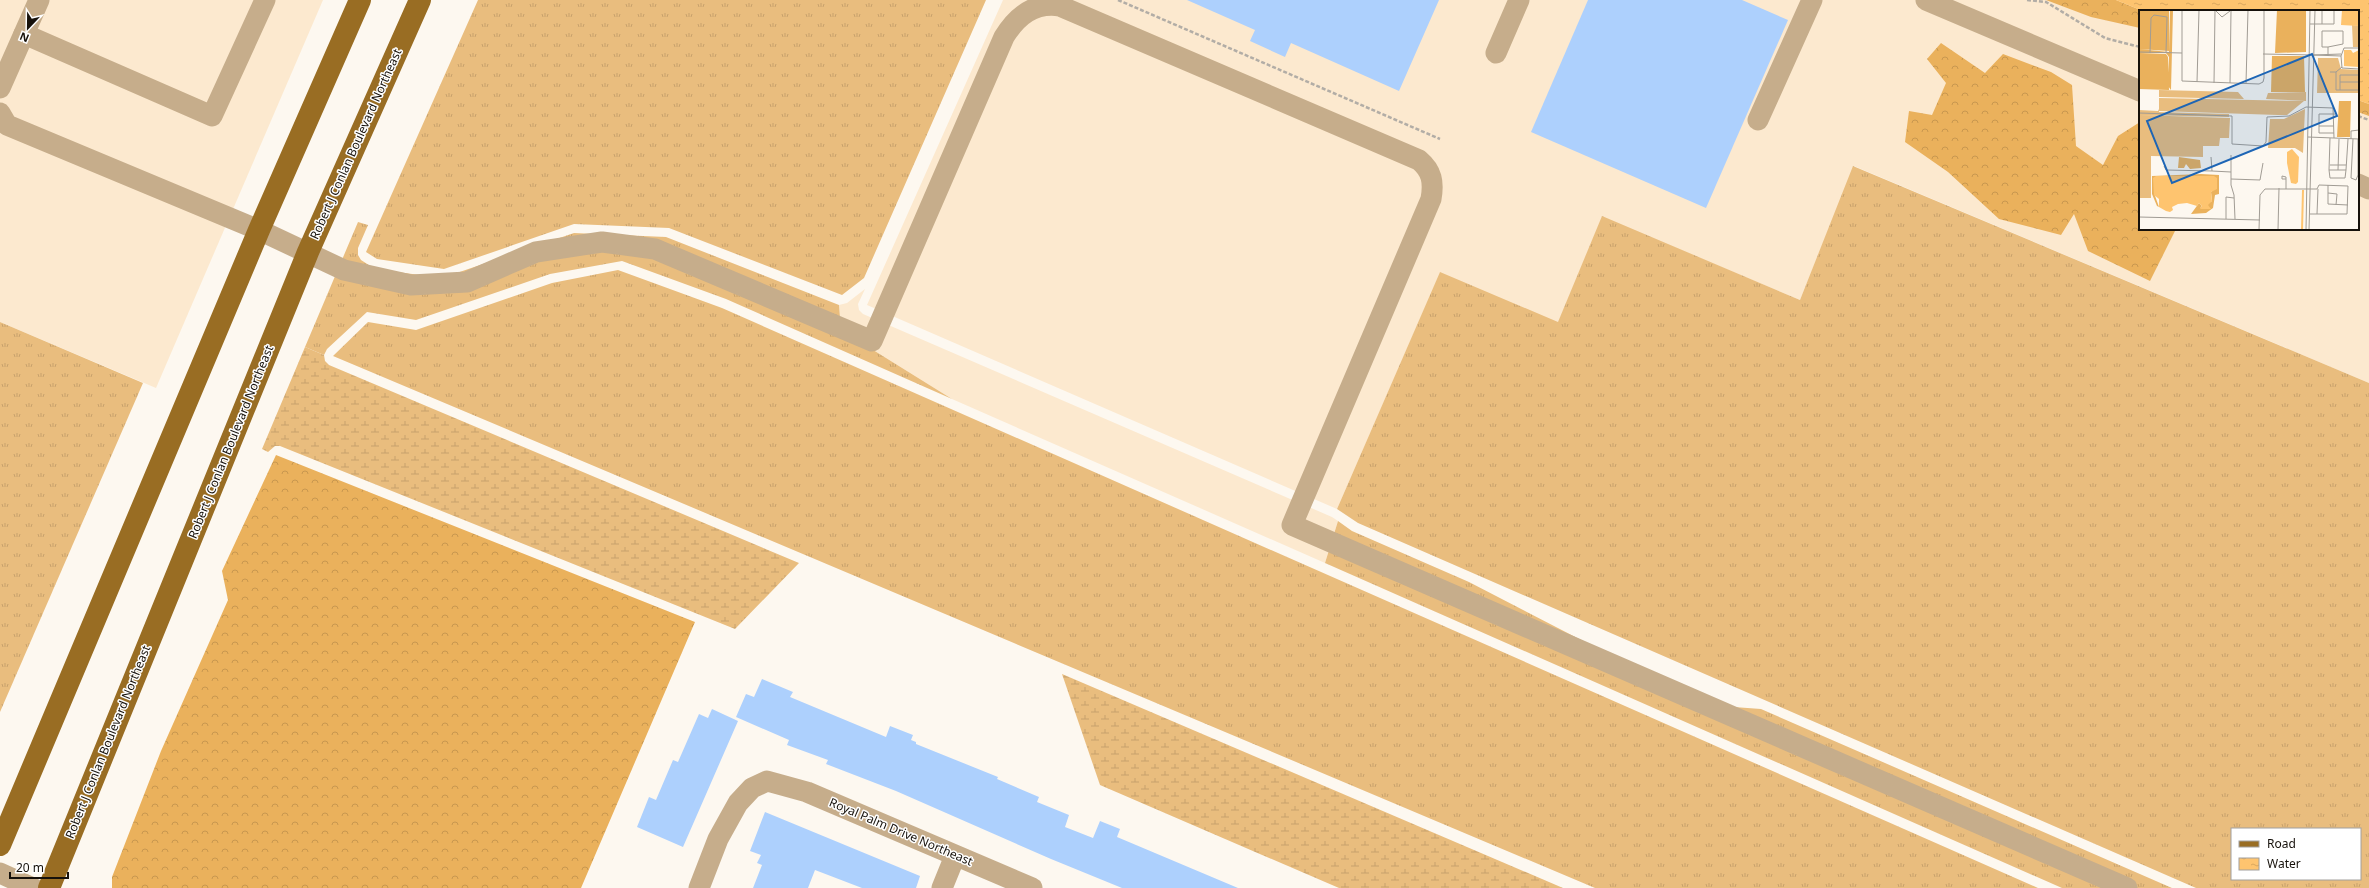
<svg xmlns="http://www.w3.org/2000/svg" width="2369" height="888" font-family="'Noto Sans',sans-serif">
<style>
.built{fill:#fce9cf;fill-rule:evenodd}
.grass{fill:url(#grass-tufts);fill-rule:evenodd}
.forest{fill:url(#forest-crowns)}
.wetland{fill:url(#wetland-marsh)}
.water{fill:url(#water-ripples)}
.building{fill:#add0fd}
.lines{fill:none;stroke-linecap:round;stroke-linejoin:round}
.path{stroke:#b2ada6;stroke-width:2.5;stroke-dasharray:4 2;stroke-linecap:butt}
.minor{stroke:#c6ad8b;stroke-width:21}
.major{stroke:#996d23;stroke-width:22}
.labels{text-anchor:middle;stroke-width:3;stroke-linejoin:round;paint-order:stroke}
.street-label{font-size:12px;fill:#16110b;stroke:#fff}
.inset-river{fill:none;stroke:#fec46f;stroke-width:2}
.inset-road{fill:none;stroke:#a19c94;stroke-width:1}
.view{fill:#1d65b5;fill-opacity:0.15;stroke:#1d65b5;stroke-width:2}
.inset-edge{fill:none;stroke:#16110b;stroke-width:2}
</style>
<defs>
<pattern id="grass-tufts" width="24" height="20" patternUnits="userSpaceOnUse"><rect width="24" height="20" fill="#e9bd7e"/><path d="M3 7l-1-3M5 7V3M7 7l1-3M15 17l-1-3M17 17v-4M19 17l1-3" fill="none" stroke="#c7a16c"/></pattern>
<pattern id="forest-crowns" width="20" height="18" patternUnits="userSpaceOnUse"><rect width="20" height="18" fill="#eab15c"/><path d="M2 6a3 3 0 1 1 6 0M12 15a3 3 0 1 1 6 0" fill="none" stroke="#c8974f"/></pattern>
<pattern id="wetland-marsh" width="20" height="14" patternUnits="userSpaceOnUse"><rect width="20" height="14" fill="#e9bd7e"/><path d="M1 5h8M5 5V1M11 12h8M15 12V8" fill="none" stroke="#c7a16c"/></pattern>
<pattern id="water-ripples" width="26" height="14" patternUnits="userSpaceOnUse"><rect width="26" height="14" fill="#fec46f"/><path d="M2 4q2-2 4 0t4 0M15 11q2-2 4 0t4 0" fill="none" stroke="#d9a75f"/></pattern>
</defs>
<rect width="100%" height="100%" fill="#fdf8f0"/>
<g class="built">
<path d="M0,0H323L156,388L0,322Z"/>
<path d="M1003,0H2369V383L1854,166L1800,300L1602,217L1558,323L1440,273L1337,509L867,305ZM2140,11H2358V229H2140Z"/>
<path d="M865,289L858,304L859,310L863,314L1332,517L1338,521L1325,563L952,399L841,330L839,305L847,303Z"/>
</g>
<g class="grass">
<path d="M478,0H986L864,278L842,295L669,228L574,224L444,269L377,259L366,252Z"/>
<path d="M1853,166L2369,383V888H2196L1358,523L1337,509L1440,272L1558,322L1602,216L1800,300ZM2232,829H2360V879H2232Z"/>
<path d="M358,222L368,225L358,248V255L361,260L375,269L442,278L574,233L666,237L839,305L841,330L952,399L726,299L622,261L550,274L416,320L367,312L327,349L324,355L305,347Z"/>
<path d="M618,270L722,308L2038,888H1595L333,356L368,322L416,330L552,283Z"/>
<path d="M0,322L143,383L0,712Z"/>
<path d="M1338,521L1352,531L1469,582L1707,705L1761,709L2172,888H2062L1325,563Z"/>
</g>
<g class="forest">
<path d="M2046,0H2116L2143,11H2140V28L2091,17Z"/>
<path d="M1941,43L1985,73L2003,54L2051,72L2072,85L2076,146L2103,165L2118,136L2140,122V229H2176L2150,281L2088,251L2074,214L2061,235L1999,219L1948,172L1905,142L1909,111L1932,115L1946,83L1927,59Z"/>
<path d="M2358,100L2369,104V116L2358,112Z"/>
<path d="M276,455L695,622L581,888H112V877L161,751L228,600L222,571Z"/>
</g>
<g class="wetland">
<path d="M305,347L324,355L325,361L329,365L799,563L735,629L280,446H275L268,452L262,449Z"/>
<path d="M1062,674L1563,888H1339L1100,785Z"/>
</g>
<path class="water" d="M2116,0H2369V104L2358,100V11H2143Z"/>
<g class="building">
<path d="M1187,0H1439L1399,91L1291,43L1285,57L1250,41L1255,30Z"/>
<path d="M1588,0H1742L1788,20L1706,208L1531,132Z"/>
<path d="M762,679L793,692L790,697L886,737L890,726L913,735L911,740L916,742V744L998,777L997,779L1039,797L1037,802L1069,815L1065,827L1093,838L1100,821L1120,829L1117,837L1238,888H1122L1051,859L896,791L826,764L828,760L787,745L789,740L736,717L746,694L754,697Z"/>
<path d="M712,709L738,721L683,847L637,827L649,797L656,800L673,760L678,762L699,714L708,718Z"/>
<path d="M765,812L920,876L916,888H862L815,870L808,888H753L762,865L757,863L761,855L750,851Z"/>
</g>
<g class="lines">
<g class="path">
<path d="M1118,0L1440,139"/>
<path d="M2027,0L2046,2L2105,38L2140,47"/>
<path d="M2358,116L2369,120"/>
</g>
<g class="minor">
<path d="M1926,0L2140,91"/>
<path d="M24,34L212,116L265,0"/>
<path d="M1496,53L1519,0"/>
<path d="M0,88L39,0"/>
<path d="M0,113L7,125L259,230L344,270L411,285L467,282L536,252L602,242L655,249L872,341L1004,37C1017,16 1034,2 1060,6L1419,160C1432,171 1434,182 1431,199L1292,525L2127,888"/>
<path d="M1758,120L1812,0"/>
<path d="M2358,184L2369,189"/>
<path d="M0,873L33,888"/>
<path d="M699,888L718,839L738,803L752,788L767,781L807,792L1032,888"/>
<path d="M942,888L955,856"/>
</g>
<g class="major">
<path d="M0,845L259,230L360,0"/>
<path d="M49,888L308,252L420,0"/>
</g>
</g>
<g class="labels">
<g class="street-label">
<text transform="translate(356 144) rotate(-66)" y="4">Robert J Conlan Boulevard Northeast</text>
<text transform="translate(231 442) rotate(-68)" y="4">Robert J Conlan Boulevard Northeast</text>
<text transform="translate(108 742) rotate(-68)" y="4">Robert J Conlan Boulevard Northeast</text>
<text transform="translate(901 832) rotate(23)" y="4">Royal Palm Drive Northeast</text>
</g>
</g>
<g transform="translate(2139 10)">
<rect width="220" height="220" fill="#fdf8f0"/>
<path d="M213,15L220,16V37H214ZM179,48H199L202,59L220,60V83H178ZM20,88L165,91L148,105H139L20,101ZM20,99V102L90,104V107L0,105V100L19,101ZM166,99L164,143L156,138H129L131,109H145ZM0,105L91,108L90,128H81L80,136H64V147L12,146V188H0Z" fill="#e9bd7e"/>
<path d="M1,0H30V41L0,39ZM31,0H34L32,80L29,76L30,47L27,43H1L0,69V39L30,42ZM138,0H167V42L136,43ZM1,43L27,44L29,47L30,80L0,79ZM133,46H165L166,82H132ZM200,91H212L211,127H198ZM40,147L61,150L62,158L51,159L47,154L45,158H39ZM62,164L80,165V184L76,185L74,198L67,203L52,204L60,193L63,196L61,198L73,191L72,182L77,177L78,168L18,184L15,183L20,197L18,196L13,184V166Z" fill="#eab15c"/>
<path d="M20,80L99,82L105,89L20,87ZM167,82V91L127,89L129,83Z" fill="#e9bd7e"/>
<path d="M203,0H220V16L202,15ZM205,40H212L214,43L220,40V57L205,56ZM153,139L160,147L159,172L157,174L152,173L148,153V142ZM17,166H75L78,168V179L72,182L73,191L69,195L72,199H61L63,196L60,193L58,196L48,193L39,194L33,197L34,200L31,202L27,201L20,197V189L15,185L14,168Z" fill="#fec46f"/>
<path class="inset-river" d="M163,220L164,180"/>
<path class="inset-road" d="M43,0V71L120,74L124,72L125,68V0M76,0L83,7L91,1M171,14H183V0M183,14H195V0M220,38H205L202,46L203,58L220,59M0,42L43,43M11,43L12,8L15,5L28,7L27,43M124,44L175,45M189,46V37H183V21H204V34L189,37M202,46L175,45L202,44M191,62H197L203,57M197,62V80H220M58,72L60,0M201,72H220M75,73L76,0M91,73L92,1M107,73L109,0M201,80V65H220M0,103L93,106V134L124,136L127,132L128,107L150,106L167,97L194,98L195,128M180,116H195M195,123H180V104H196M169,127L220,129M191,128L190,160H207L209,129M212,129V121L220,120M214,129L212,168L217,170L219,165V129M92,145V175L95,185L96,209M72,147L73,161L92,162M191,155H207M25,156L27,160L73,161M190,160L191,168H206L207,160M199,160L200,129M92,169L121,170L124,153M189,175V194L209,195M147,179V167L143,166V169H147M189,183L198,184L197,195M178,204L179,179M0,207L121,210M87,209V187L95,188M120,220L121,185L126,179H178L180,175L209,176L208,204H171M139,220L140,178M167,220L171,0M170,220L176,0"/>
<path class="view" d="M173,44L198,106L33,173L8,111Z"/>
<rect width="220" height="220" class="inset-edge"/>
</g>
<rect x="2231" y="828" width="130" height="52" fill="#ffffff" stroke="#a2a09d"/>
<rect x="2239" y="841" width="20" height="6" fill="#996d23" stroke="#a2a09d"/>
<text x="2267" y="848" font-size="12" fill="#16110b">Road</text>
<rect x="2239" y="858" width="20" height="12" fill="url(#water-ripples)" stroke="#a2a09d"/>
<text x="2267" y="868" font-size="12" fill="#16110b">Water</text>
<g transform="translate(28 28) rotate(202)" stroke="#ffffff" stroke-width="3" paint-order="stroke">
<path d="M0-3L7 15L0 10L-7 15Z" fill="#16110b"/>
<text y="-6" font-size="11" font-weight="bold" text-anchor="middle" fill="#16110b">N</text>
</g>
<path d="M10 872v6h58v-6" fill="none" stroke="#16110b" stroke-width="2"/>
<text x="16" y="872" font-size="12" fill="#16110b" stroke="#ffffff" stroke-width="3" paint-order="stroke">20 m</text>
</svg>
